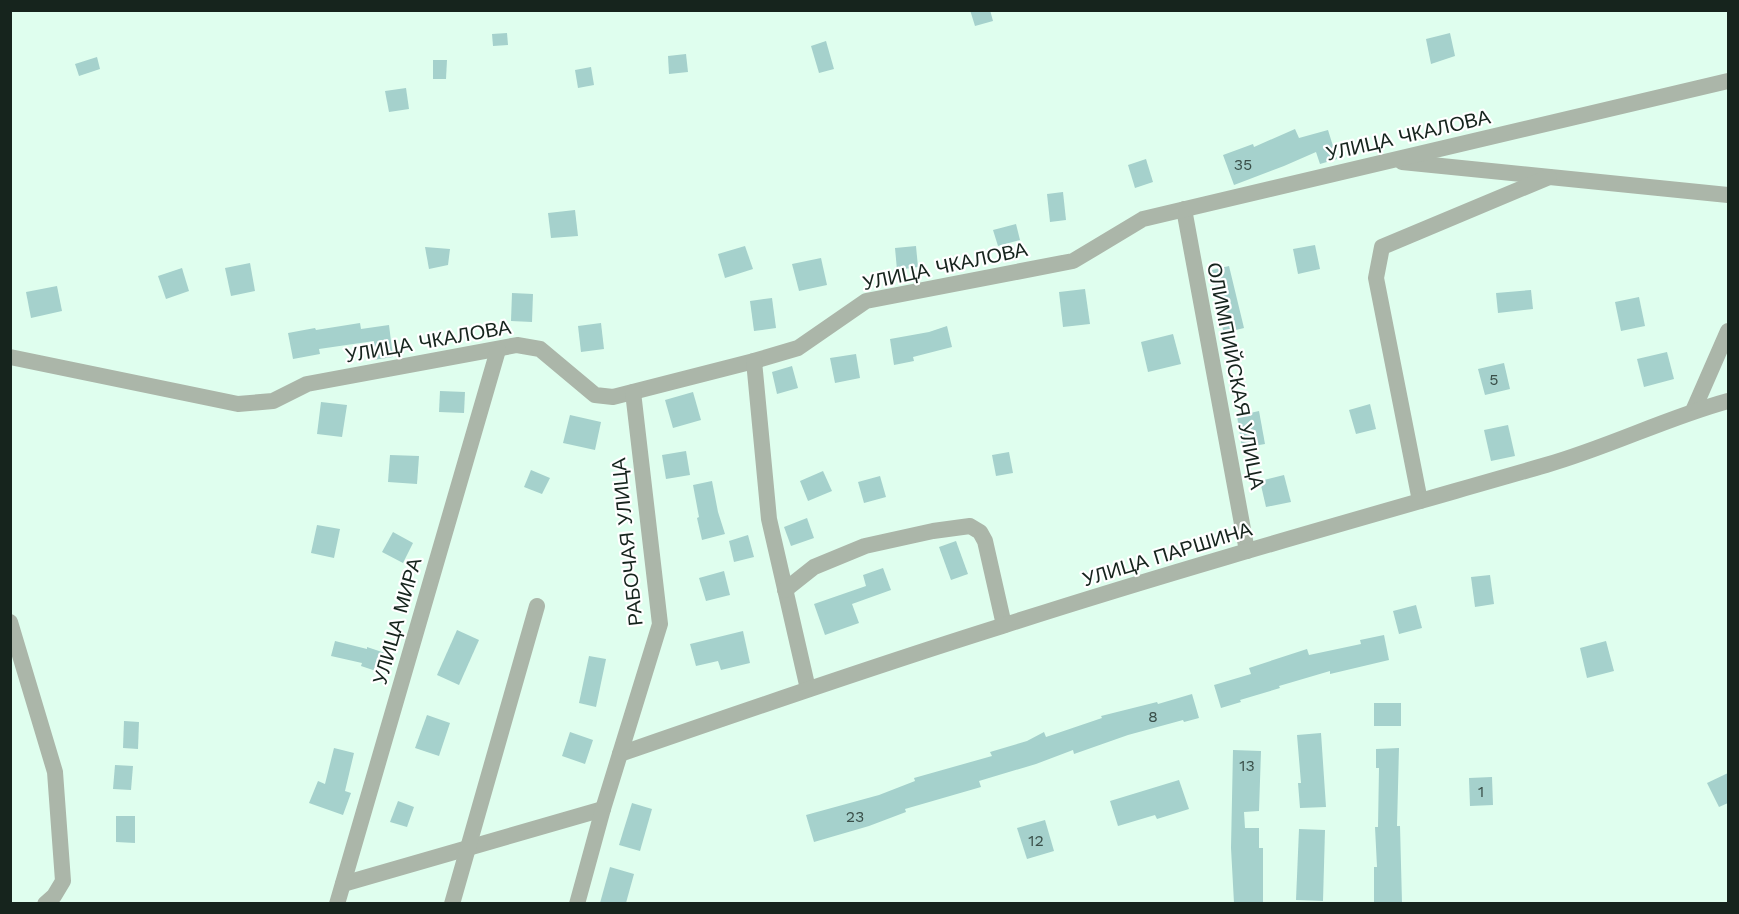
<svg xmlns="http://www.w3.org/2000/svg" width="1739" height="914" font-family="'Work Sans',sans-serif">
<style>
.building{fill:#a5d1cc}
.lines{fill:none;stroke-linecap:round;stroke-linejoin:round}
.street{stroke:#abb6a9;stroke-width:16}
.labels{text-anchor:middle;stroke-width:4.5;stroke-linejoin:round;paint-order:stroke}
.number-label{font-size:16px;fill:#3a4f49}
.street-label{font-size:20px;fill:#16241d;stroke:#fff}
</style>
<rect width="100%" height="100%" fill="#dffeee"/>
<g class="building">
<path d="M970,10H990L993,21L975,26Z"/>
<path d="M507,33L508,45L493,46L492,34Z"/>
<path d="M1450,33L1455,56L1431,64L1426,39Z"/>
<path d="M826,41L834,69L819,73L811,46Z"/>
<path d="M686,54L688,72L669,74L668,56Z"/>
<path d="M97,57L100,69L79,76L75,64Z"/>
<path d="M433,60H447L446,79H433Z"/>
<path d="M591,67L594,85L578,88L575,70Z"/>
<path d="M406,88L409,109L389,112L385,91Z"/>
<path d="M1295,129L1299,138L1328,130L1337,159L1320,164L1316,152L1284,166L1234,185L1223,155L1253,144L1254,147Z"/>
<path d="M1146,159L1153,182L1135,188L1128,165Z"/>
<path d="M1063,192L1066,220L1050,222L1047,194Z"/>
<path d="M575,210L578,236L551,238L548,213Z"/>
<path d="M1016,224L1020,240L998,246L993,230Z"/>
<path d="M1315,245L1320,269L1298,274L1293,249Z"/>
<path d="M745,246L753,269L725,278L718,254Z"/>
<path d="M916,246L918,267L897,270L895,248Z"/>
<path d="M425,247L450,249L448,265L429,269Z"/>
<path d="M821,258L827,285L799,291L792,264Z"/>
<path d="M250,263L255,291L231,296L225,268Z"/>
<path d="M1229,266L1244,328L1224,333L1217,310L1220,309L1212,270Z"/>
<path d="M182,268L189,291L166,299L158,276Z"/>
<path d="M57,286L62,311L31,318L26,292Z"/>
<path d="M1085,289L1090,324L1063,327L1059,292Z"/>
<path d="M1531,290L1533,309L1498,313L1496,293Z"/>
<path d="M512,293L533,294L532,322L511,321Z"/>
<path d="M1639,297L1645,326L1621,331L1615,302Z"/>
<path d="M772,298L776,328L754,331L750,301Z"/>
<path d="M360,323L361,329L389,325L393,357L373,360L374,341L319,349L320,354L293,359L288,333L315,328L316,330Z"/>
<path d="M601,323L604,349L581,352L578,326Z"/>
<path d="M947,326L952,347L913,357L914,361L894,365L890,339L929,332Z"/>
<path d="M1173,334L1181,364L1148,372L1141,342Z"/>
<path d="M1667,352L1674,379L1644,387L1637,359Z"/>
<path d="M856,354L860,378L835,383L830,358Z"/>
<path d="M1504,363L1510,389L1485,395L1478,369Z"/>
<path d="M792,366L798,388L777,394L772,372Z"/>
<path d="M440,391L465,392L464,413L439,412Z"/>
<path d="M693,392L701,420L673,428L665,400Z"/>
<path d="M321,402L347,405L342,437L317,434Z"/>
<path d="M1370,404L1376,429L1356,434L1349,410Z"/>
<path d="M1259,411L1265,444L1242,448L1237,416Z"/>
<path d="M570,415L601,422L595,450L563,443Z"/>
<path d="M1508,425L1515,456L1491,461L1484,430Z"/>
<path d="M686,451L690,475L666,479L662,455Z"/>
<path d="M1009,452L1013,473L996,476L992,455Z"/>
<path d="M390,455L419,456L417,484L388,482Z"/>
<path d="M531,470L550,478L542,494L524,487Z"/>
<path d="M823,471L832,491L808,501L800,481Z"/>
<path d="M1284,475L1291,502L1266,507L1260,481Z"/>
<path d="M880,476L886,497L864,503L858,482Z"/>
<path d="M712,481L718,512L725,534L702,540L697,518L699,517L693,485Z"/>
<path d="M807,518L814,538L791,546L784,527Z"/>
<path d="M317,525L340,529L334,558L311,553Z"/>
<path d="M393,532L413,543L403,563L382,552Z"/>
<path d="M748,535L754,557L734,562L729,541Z"/>
<path d="M956,541L968,574L951,580L939,547Z"/>
<path d="M883,568L891,590L852,604L859,623L825,635L814,604L866,586L863,575Z"/>
<path d="M724,571L730,595L706,601L699,578Z"/>
<path d="M1490,575L1494,604L1475,607L1471,577Z"/>
<path d="M1416,605L1422,628L1399,634L1393,611Z"/>
<path d="M457,630L479,640L459,685L437,675Z"/>
<path d="M743,631L750,663L721,670L718,661L696,666L690,644Z"/>
<path d="M1384,635L1389,660L1330,674V671L1279,686L1280,688L1240,700L1241,702L1221,708L1214,685L1251,674L1249,668L1307,649L1309,655L1361,644L1360,640Z"/>
<path d="M335,641L367,649V647L385,653L379,672L361,666L362,663L331,656Z"/>
<path d="M1606,641L1614,671L1587,678L1580,648Z"/>
<path d="M589,656L606,659L596,707L579,703Z"/>
<path d="M1192,694L1199,718L1184,722L1183,720L1128,735L1074,754L1073,750L1036,764L979,781L981,787L905,809L906,812L869,826L814,842L806,815L879,795L915,781L914,778L992,756L990,752L1027,741L1044,732L1046,737L1102,718L1101,716L1157,702L1158,704Z"/>
<rect x="1374" y="703" width="27" height="23"/>
<path d="M427,715L450,723L439,756L415,748Z"/>
<path d="M124,721L139,722L138,749L123,748Z"/>
<path d="M570,732L593,740L585,764L562,756Z"/>
<path d="M1321,733L1326,807L1300,808L1298,783H1301L1297,735Z"/>
<path d="M334,748L354,753L345,791L351,793L343,815L309,803L318,781L325,784Z"/>
<path d="M1399,748L1397,826H1400L1402,903H1374V867H1377L1375,827H1378L1379,768H1376V749Z"/>
<path d="M1233,750L1261,751L1259,811L1244,812L1245,828H1259V848H1263V903H1234L1231,848Z"/>
<path d="M115,765L133,766L131,790L113,789Z"/>
<path d="M1728,773V803L1719,807L1707,783Z"/>
<path d="M1492,777L1493,805L1470,806L1469,778Z"/>
<path d="M1179,780L1189,809L1157,819L1155,815L1118,826L1110,801Z"/>
<path d="M398,801L414,807L407,827L390,822Z"/>
<path d="M632,803L652,809L640,851L619,845Z"/>
<path d="M116,816H135V843L116,842Z"/>
<path d="M1045,820L1054,851L1027,859L1017,828Z"/>
<path d="M1299,829L1325,830L1323,901L1296,900Z"/>
<path d="M610,867L634,874L626,903H600Z"/>
</g>
<g class="lines">
<g class="street">
<path d="M1402,162L1728,195"/>
<path d="M1184,209L1247,551"/>
<path d="M10,357L238,404L273,401L307,384L517,345L540,349L595,395L613,397L754,361L798,348L866,301L1073,261L1143,219L1728,81"/>
<path d="M754,361L769,519L808,689"/>
<path d="M1693,411L1728,331"/>
<path d="M1420,501L1376,278L1382,247L1549,177"/>
<path d="M785,590L814,567L865,546L933,531L970,526L980,532L985,541L1004,625"/>
<path d="M10,622L55,772L63,881L54,896L45,904"/>
<path d="M620,754C747,710 874,666 1002,626C1182,568 1365,517 1546,465C1609,447 1666,418 1728,401"/>
<path d="M343,884L603,809"/>
<path d="M337,904L498,350"/>
<path d="M452,904L537,606"/>
<path d="M577,904L603,809L660,624L633,392"/>
</g>
</g>
<g class="labels">
<g class="number-label">
<text x="1243" y="170">35</text>
<text x="1494" y="385">5</text>
<text x="1153" y="722">8</text>
<text x="1247" y="771">13</text>
<text x="1481" y="797">1</text>
<text x="855" y="822">23</text>
<text x="1036" y="846">12</text>
</g>
<g class="street-label">
<text transform="translate(1408 135) rotate(-13)" y="7">УЛИЦА ЧКАЛОВА</text>
<text transform="translate(945 266) rotate(-12)" y="7">УЛИЦА ЧКАЛОВА</text>
<text transform="translate(428 341) rotate(-10)" y="7">УЛИЦА ЧКАЛОВА</text>
<text transform="translate(1236 376) rotate(79)" y="7">ОЛИМПИЙСКАЯ УЛИЦА</text>
<text transform="translate(627 542) rotate(-96)" y="7">РАБОЧАЯ УЛИЦА</text>
<text transform="translate(1167 554) rotate(-17)" y="7">УЛИЦА ПАРШИНА</text>
<text transform="translate(397 621) rotate(-74)" y="7">УЛИЦА МИРА</text>
</g>
</g>
<rect width="1739" height="914" fill="none" stroke="#16241d" stroke-width="24"/>
</svg>
